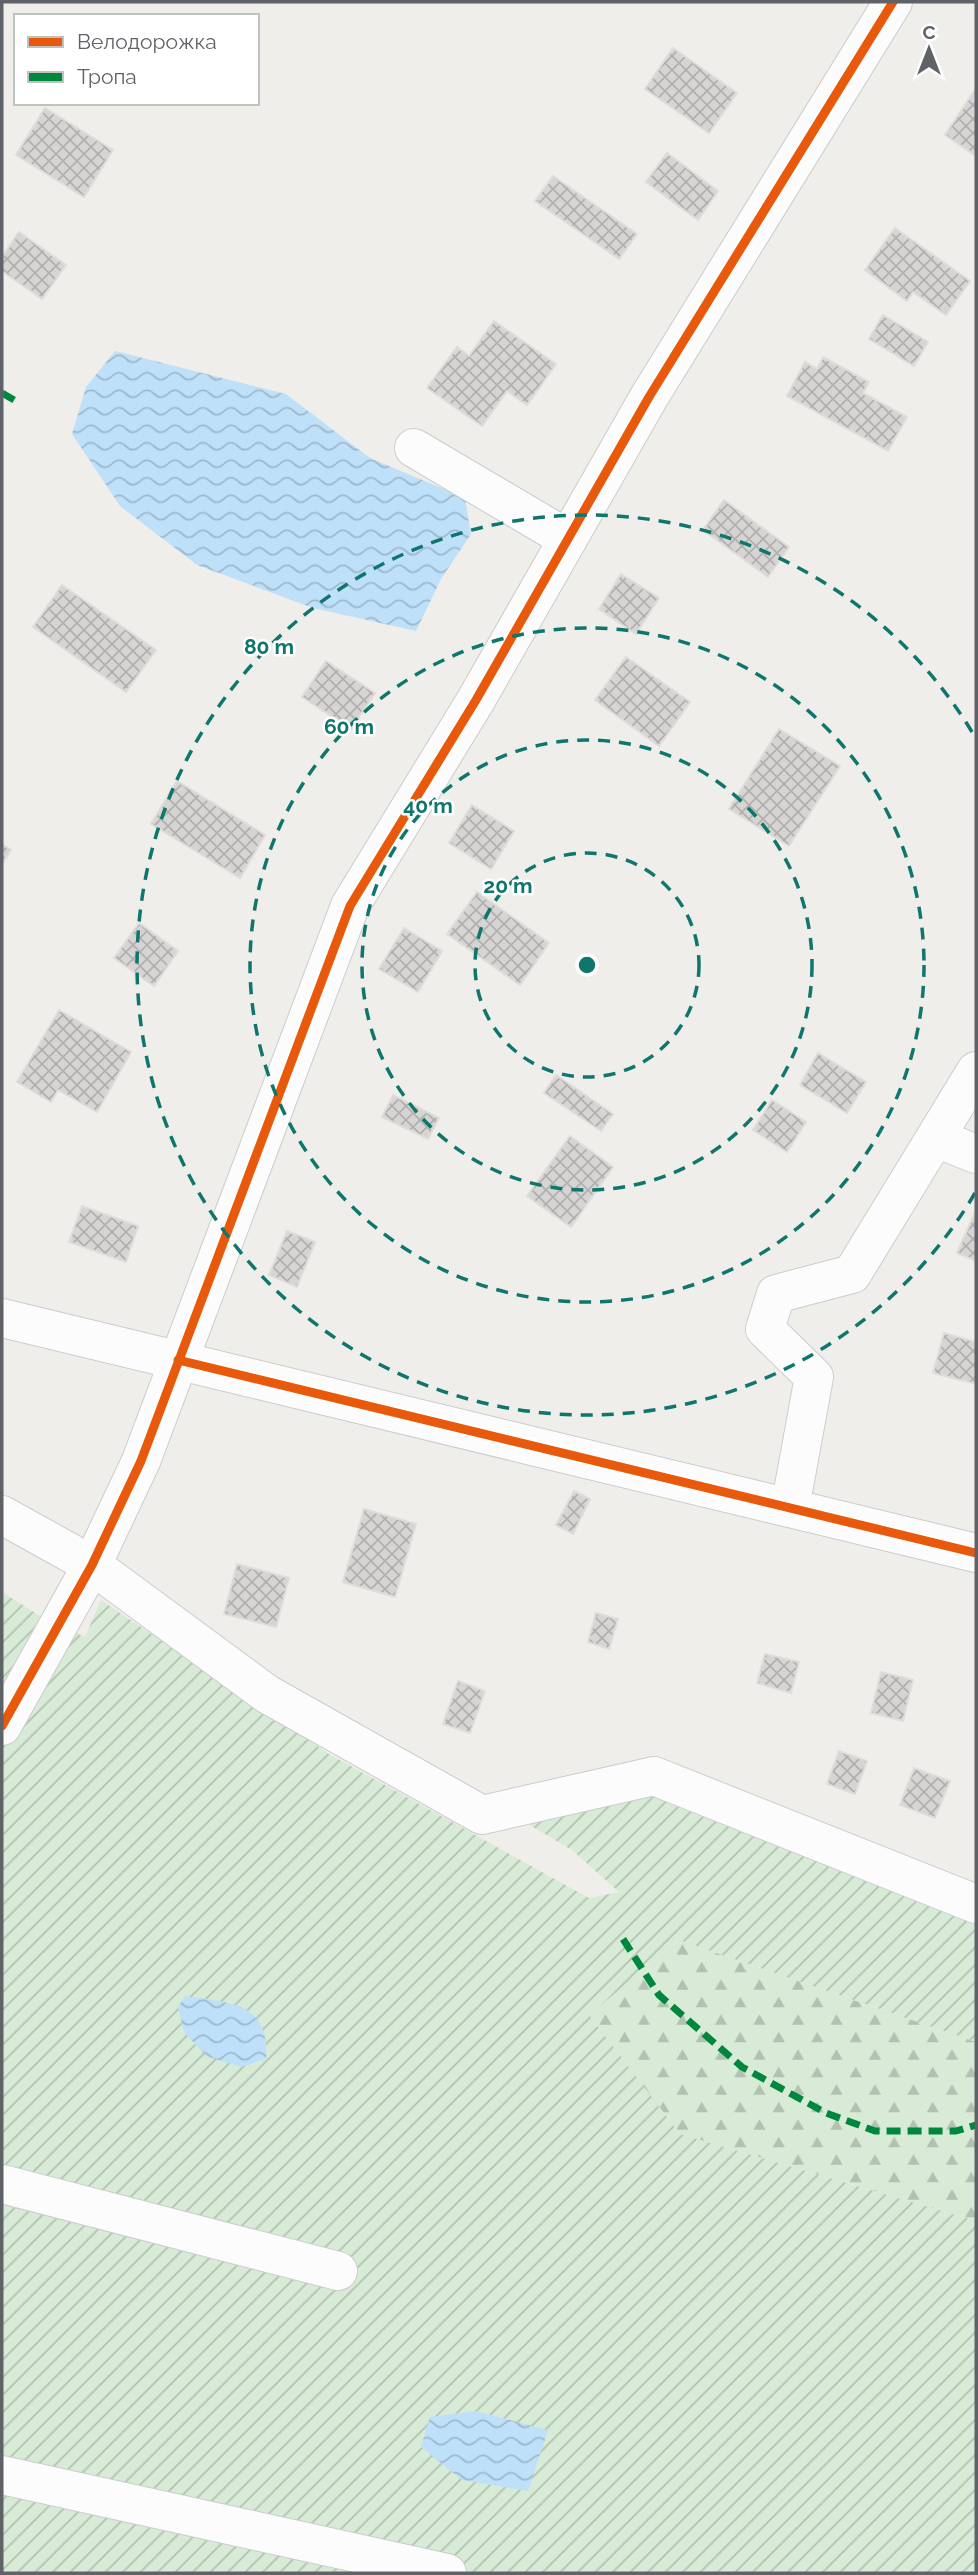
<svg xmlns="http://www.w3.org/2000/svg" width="978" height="2575" font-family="Raleway,sans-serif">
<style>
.forest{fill:url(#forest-firs)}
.garden{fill:url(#garden-furrows)}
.water{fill:url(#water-waves)}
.building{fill:url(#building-cross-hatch);stroke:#deddd9;stroke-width:2}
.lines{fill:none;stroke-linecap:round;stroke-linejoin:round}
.minor-casing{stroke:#cbcccc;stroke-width:40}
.minor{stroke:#fdfcfc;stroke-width:38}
.quiet{stroke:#00873e;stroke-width:7;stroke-dasharray:14 7;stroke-linecap:butt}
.cycleway-casing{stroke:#fff;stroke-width:13}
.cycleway{stroke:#e8590c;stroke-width:9}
.ring{fill:none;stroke:#0f766e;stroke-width:3.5;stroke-dasharray:12 9}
.centre{fill:#0f766e;stroke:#fff;stroke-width:3.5}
.ring-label{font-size:21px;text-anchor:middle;font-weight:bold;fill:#0f766e;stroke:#fff;stroke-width:5;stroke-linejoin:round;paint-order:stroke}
</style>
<defs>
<pattern id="forest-firs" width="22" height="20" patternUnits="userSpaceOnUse" patternTransform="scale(1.75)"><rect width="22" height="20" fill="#d8ebd6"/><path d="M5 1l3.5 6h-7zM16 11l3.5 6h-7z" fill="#b2c2b1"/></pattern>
<pattern id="garden-furrows" width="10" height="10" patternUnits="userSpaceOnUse" patternTransform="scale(1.75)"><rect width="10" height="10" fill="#d8ebd6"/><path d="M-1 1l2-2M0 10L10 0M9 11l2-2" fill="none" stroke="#b2c2b1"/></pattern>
<pattern id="water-waves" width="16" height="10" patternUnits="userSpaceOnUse" patternTransform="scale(1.75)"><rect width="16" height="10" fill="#bfe0f9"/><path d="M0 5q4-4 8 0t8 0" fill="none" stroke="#9eb9cd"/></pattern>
<pattern id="building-cross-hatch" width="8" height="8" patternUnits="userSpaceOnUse" patternTransform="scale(1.75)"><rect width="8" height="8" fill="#d6d5d3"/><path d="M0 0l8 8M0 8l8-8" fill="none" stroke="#b1b0af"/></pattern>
</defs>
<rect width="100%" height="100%" fill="#efeeea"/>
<path class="forest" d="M679,1940L976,2042V2221L680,2134L588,2015Z"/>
<path class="garden" d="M2,1592L40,1616L85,1637L101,1600L329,1754L589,1898L619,1892L572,1850L521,1820L657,1795L976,1924V2042L679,1940L589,2015L680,2134L976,2221V2573H2Z"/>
<g class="water">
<path d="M115,351L286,394L370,458L465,498L471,534L441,579L416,631L313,608L197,565L120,506L72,434L86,387Z"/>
<path d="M185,1996C230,2003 270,2002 266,2059L241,2067L206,2056L184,2032L178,2007Z"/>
<path d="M476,2411L548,2430L528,2491L462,2480L421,2447L430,2417Z"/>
</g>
<g class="building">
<path d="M673,48L737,93L709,133L645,89Z"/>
<path d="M976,88V156L945,135Z"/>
<path d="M45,108L113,150L84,197L16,155Z"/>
<path d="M667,153L718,191L698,220L646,182Z"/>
<path d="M553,176L637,234L619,259L535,201Z"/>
<path d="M895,228L970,281L946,315L913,292L907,301L865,270Z"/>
<path d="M19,232L66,265L42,299L2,271V257Z"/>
<path d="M883,315L928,342L914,366L869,339Z"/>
<path d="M494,321L556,364L527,405L507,391L482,426L427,388L457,347L469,356Z"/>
<path d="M823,357L869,382L863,393L907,417L888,451L787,396L805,362L817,369Z"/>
<path d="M724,500L789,547L768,577L703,530Z"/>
<path d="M621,574L659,598L636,634L599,609Z"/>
<path d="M62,585L156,650L126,692L33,627Z"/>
<path d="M626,657L690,702L659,746L595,700Z"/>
<path d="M326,661L375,693L351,729L302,697Z"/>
<path d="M779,729L840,766L789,846L729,809Z"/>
<path d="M177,781L265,835L240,878L151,824Z"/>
<path d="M472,805L514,831L491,869L449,843Z"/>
<path d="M2,844L11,850L2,864Z"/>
<path d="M477,892L549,943L520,985L447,934Z"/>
<path d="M139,923L178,951L154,986L114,958Z"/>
<path d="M404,928L442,951L418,992L379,969Z"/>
<path d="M59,1010L131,1052L97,1112L58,1090L51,1102L17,1082Z"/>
<path d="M818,1053L866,1082L847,1113L800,1085Z"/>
<path d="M556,1075L613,1114L601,1131L544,1093Z"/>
<path d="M393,1095L439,1118L428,1139L382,1117Z"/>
<path d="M772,1100L806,1122L787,1152L753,1130Z"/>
<path d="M570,1136L613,1167L571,1227L527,1196Z"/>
<path d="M82,1206L138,1226L126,1262L69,1242Z"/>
<path d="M976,1210V1261L957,1253Z"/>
<path d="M287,1231L315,1242L297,1287L269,1275Z"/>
<path d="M944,1333L976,1342V1384L933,1373Z"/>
<path d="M574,1491L590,1499L573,1534L556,1525Z"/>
<path d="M364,1509L416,1524L395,1597L343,1582Z"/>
<path d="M237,1564L289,1578L276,1627L224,1614Z"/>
<path d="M596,1613L618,1619L609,1649L588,1642Z"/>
<path d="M765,1654L799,1662L791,1693L757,1683Z"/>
<path d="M881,1672L913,1680L903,1721L871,1713Z"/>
<path d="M458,1681L485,1691L470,1733L443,1724Z"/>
<path d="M839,1751L867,1761L855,1794L827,1784Z"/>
<path d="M914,1768L950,1781L935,1818L900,1805Z"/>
</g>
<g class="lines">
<g class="minor-casing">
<g id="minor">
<path d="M414,448L568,539"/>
<path d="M936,1138L976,1154"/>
<path d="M2,1318L976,1553"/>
<path d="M790,1508L814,1377L765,1329L776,1294L852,1274L976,1071"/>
<path d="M2,1515L92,1565L267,1694L482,1815L654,1776L976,1904"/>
<path d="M2,1726L92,1565L141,1461L350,906L476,700L649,397L893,2"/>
<path d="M2,2184L338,2271"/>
<path d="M2,2475L447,2573"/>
</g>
</g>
<use href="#minor" class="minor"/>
<g class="quiet">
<path d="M2,393L16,401"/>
<path d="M623,1939L659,1995L742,2067L826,2113L875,2131H956L976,2125"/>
</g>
<g class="cycleway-casing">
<g id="cycleway">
<path d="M178,1360L976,1553"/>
<path d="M2,1726L92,1565L141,1461L350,906L476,700L649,397L893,2"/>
</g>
</g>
<use href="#cycleway" class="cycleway"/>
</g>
<g class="ring">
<circle cx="587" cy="965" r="112"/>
<circle cx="587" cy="965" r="225"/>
<circle cx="587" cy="965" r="337"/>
<path d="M975 1193A450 450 0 1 1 975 737"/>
</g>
<circle cx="587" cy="965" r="10" class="centre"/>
<g class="ring-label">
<text x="269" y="654">80 m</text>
<text x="349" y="734">60 m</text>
<text x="428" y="813">40 m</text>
<text x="508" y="893">20 m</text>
</g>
<rect width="978" height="2575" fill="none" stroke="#5f6368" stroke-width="7"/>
<rect x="14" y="14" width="245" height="91" fill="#ffffff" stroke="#bfc1c3" stroke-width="2"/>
<rect x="28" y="37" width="35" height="10" fill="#e8590c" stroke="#bfc1c3" stroke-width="2"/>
<text x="77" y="49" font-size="21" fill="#5f6368">Велодорожка</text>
<rect x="28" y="72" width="35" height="10" fill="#00873e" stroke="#bfc1c3" stroke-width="2"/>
<text x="77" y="84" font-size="21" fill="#5f6368">Тропа</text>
<g transform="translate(929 49)" stroke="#ffffff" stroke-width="5" paint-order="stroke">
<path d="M0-5L12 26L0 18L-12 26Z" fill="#5f6368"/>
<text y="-10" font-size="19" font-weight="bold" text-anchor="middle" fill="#5f6368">С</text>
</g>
</svg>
